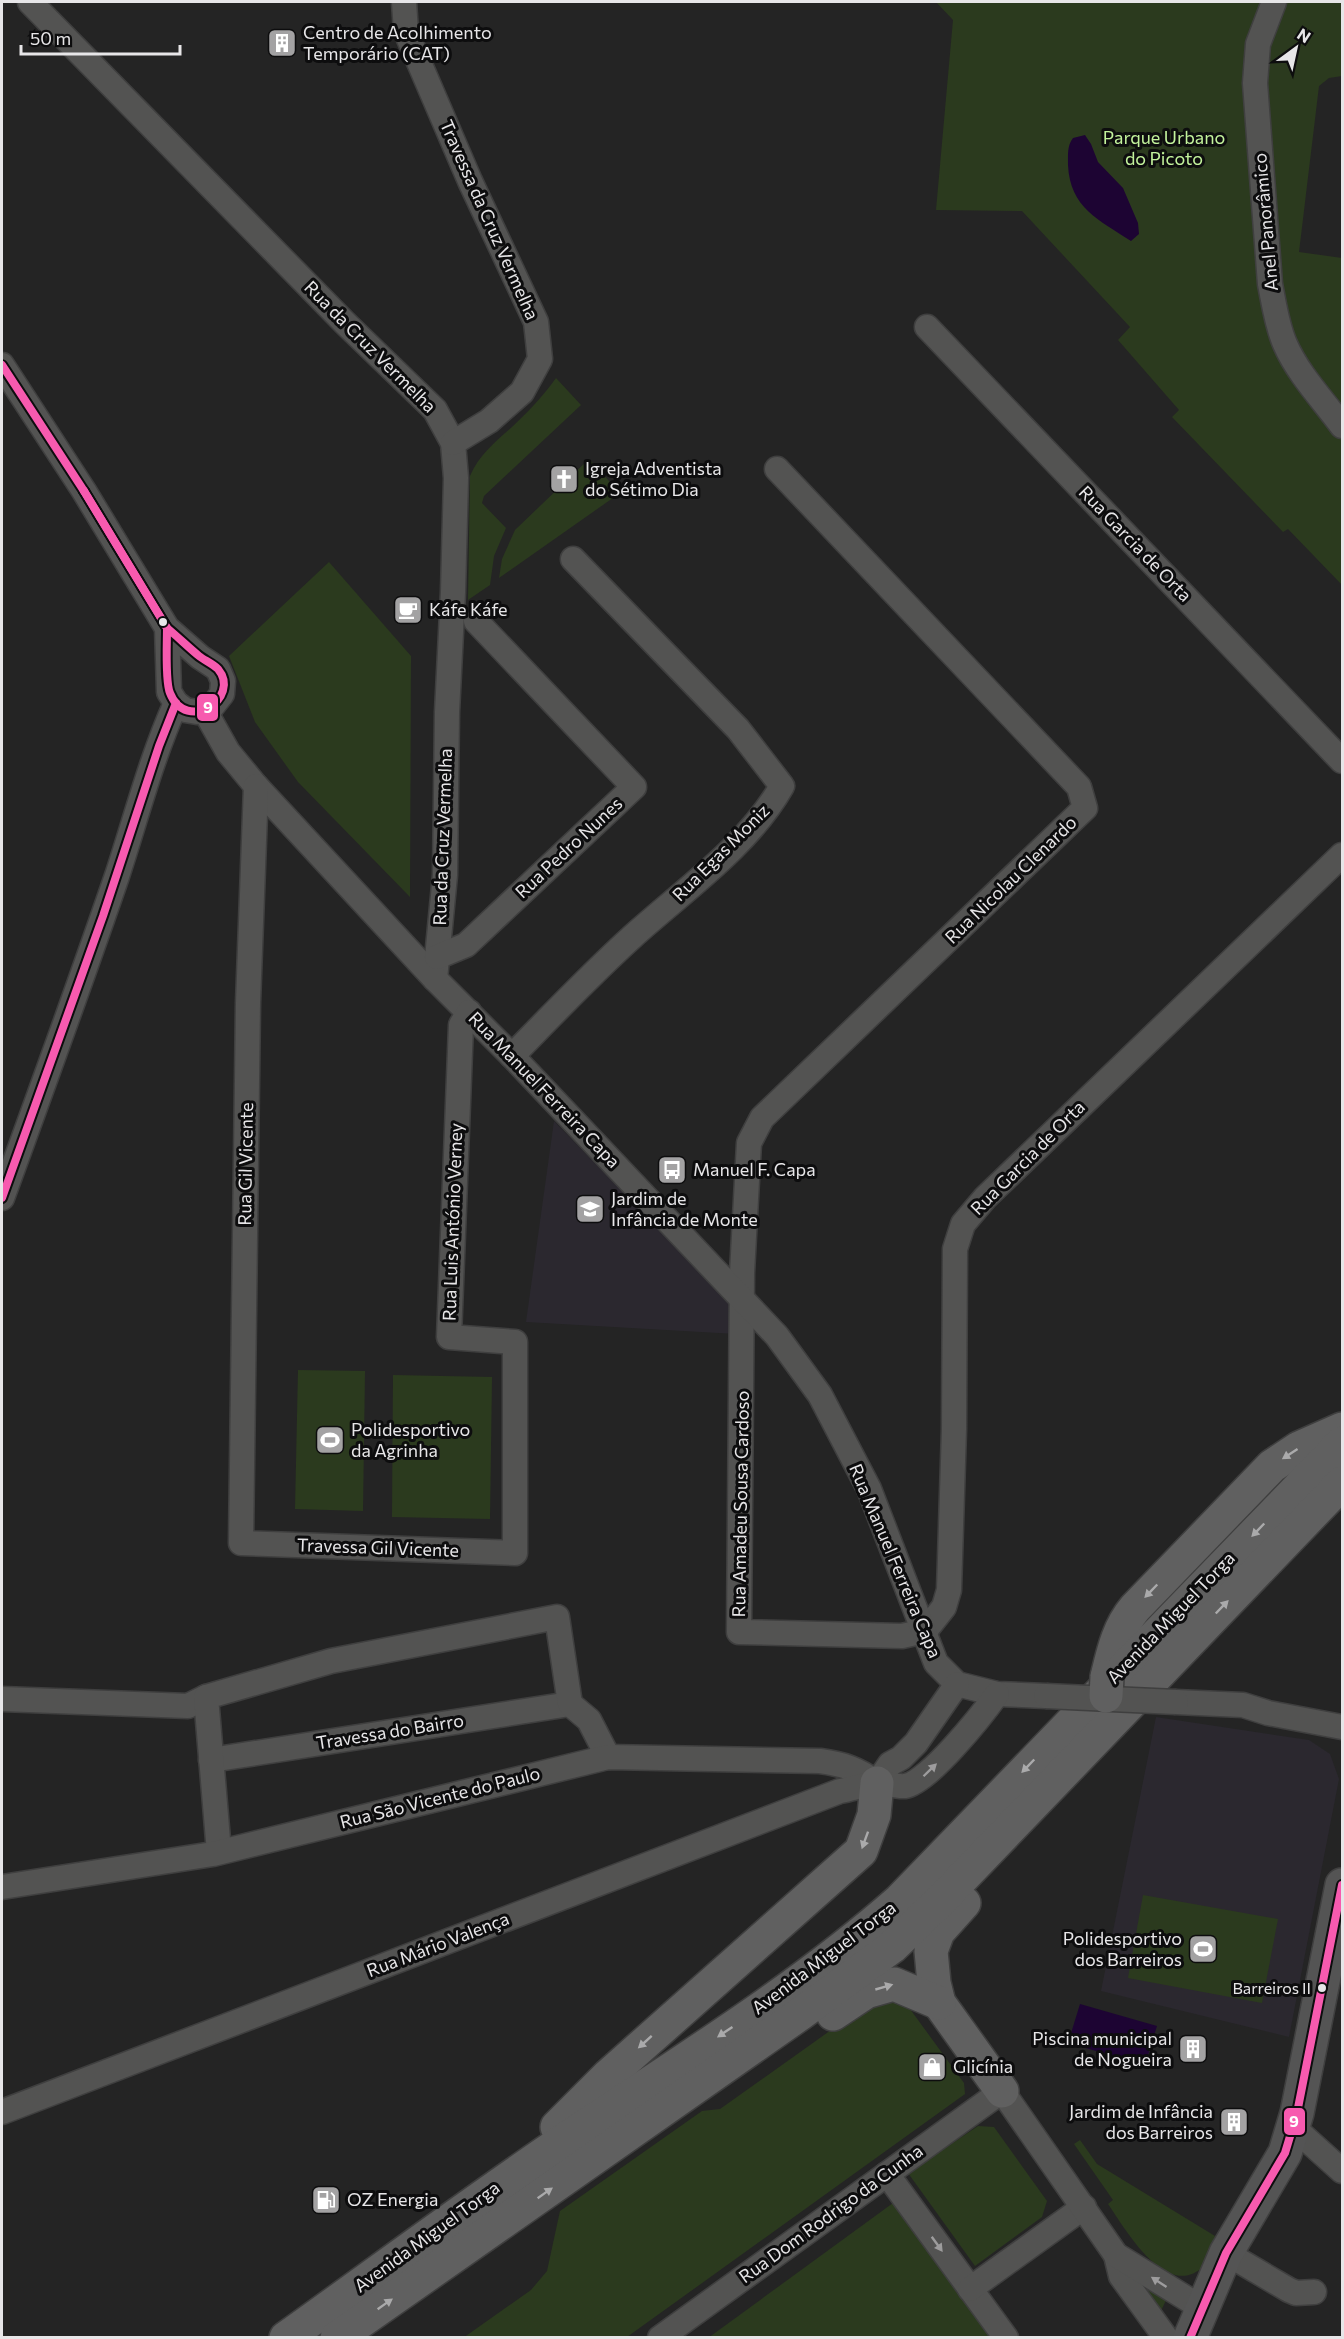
<svg xmlns="http://www.w3.org/2000/svg" width="1344" height="2339" font-family="Commissioner,sans-serif">
<style>
.built{fill:#2b282f}
.green{fill:#2b3a1e}
.water{fill:#1d0433}
.lines{fill:none;stroke-linecap:round;stroke-linejoin:round}
.street-casing{stroke:#3f3f3f;stroke-width:27}
.secondary-casing{stroke:#3f3f3f;stroke-width:36}
.highway-casing{stroke:#3f3f3f;stroke-width:36}
.street{stroke:#535352;stroke-width:24}
.secondary{stroke:#545454;stroke-width:33}
.highway{stroke:#606060;stroke-width:33}
.street-bridge-casing{stroke:#3f3f3f;stroke-width:27;stroke-linecap:butt}
.highway-bridge-casing{stroke:#3f3f3f;stroke-width:36;stroke-linecap:butt}
.street-bridge{stroke:#535352;stroke-width:24}
.highway-bridge{stroke:#606060;stroke-width:33}
.bus-1-casing{stroke:#0d0d0e;stroke-width:12}
.bus-1{stroke:#f75aaf;stroke-width:8}
.oneway{fill:#aaaaab}
.oneway2{fill:#9d9c9d}
.bus-dot{fill:#e7e6e8;stroke:#0d0d0e;stroke-width:2}
.labels{text-anchor:middle;stroke-width:6;stroke-linejoin:round;paint-order:stroke}
.bus-label{font-size:16px;fill:#e7e6e8;stroke:#0d0d0e;text-anchor:end}
.poi-label{font-size:18px;fill:#e7e6e8;stroke:#0d0d0e;text-anchor:start}
.park-label{font-size:18px;fill:#c3f39c;stroke:#0d0d0e}
.street-label{font-size:18px;fill:#e7e6e8;stroke:#0d0d0e}
.line-badge{stroke:#0d0d0e;stroke-width:2}
.badge-label{font-size:16px;text-anchor:middle;font-weight:bold;fill:#fff}
</style>
<rect width="100%" height="100%" fill="#242424"/>
<g class="built">
<path d="M554,1121L724,1296L731,1307L736,1334L526,1322Z"/>
<path d="M1156,1717L1309,1740L1330,1754L1339,1779L1289,2037L1101,1991Z"/>
</g>
<g class="green">
<path d="M936,2H1342V76L1329,78L1319,86L1299,252L1342,258V585L1288,529L1283,532L1172,417L1179,410L1118,340L1130,327L1022,211L936,210L953,20Z"/>
<path d="M556,378L581,405L484,496L482,503L506,528L494,556L490,585L468,600L470,476C479,455 495,442 512,427C528,412 543,396 556,378Z"/>
<path d="M589,459L620,493L499,578L502,559L515,530Z"/>
<path d="M329,562L411,656L410,897L298,782L255,722L229,656Z"/>
<path d="M298,1370L365,1371L363,1511L295,1509Z"/>
<path d="M393,1375L492,1377L490,1519L392,1517Z"/>
<path d="M1143,1895L1278,1919L1262,2003L1128,1978Z"/>
<path d="M881,2002L898,2003L910,2009L964,2083L965,2094L627,2337L463,2338L531,2290L547,2271L560,2211L702,2111L720,2109L862,2008Z"/>
<path d="M978,2126L994,2127L1047,2201L1042,2217L975,2266L908,2173Z"/>
<path d="M1080,2140L1097,2164L1215,2236C1212,2245 1210,2255 1206,2263C1203,2269 1198,2271 1192,2274C1158,2287 1124,2227 1108,2204L1113,2200L1074,2144Z"/>
<path d="M893,2203L992,2338H708Z"/>
<path d="M1140,2279L1167,2298L1160,2313L1137,2283Z"/>
</g>
<g class="water">
<path d="M1085,135L1091,144L1098,162L1123,188L1138,223L1139,234L1131,241C1099,220 1070,208 1068,165C1068,154 1067,146 1073,138Z"/>
<path d="M1080,2004L1157,2026L1145,2065L1068,2043Z"/>
</g>
<g class="lines">
<g class="street-casing">
<g id="street">
<path d="M30,2L345,323L435,410L453,443L456,478L453,592L447,712L445,875L435,979"/>
<path d="M404,2L406,32L470,181L536,322L540,359L522,392L489,421L453,443"/>
<path d="M1274,2L1258,44L1255,83L1270,284C1274,304 1277,326 1285,344C1298,374 1323,400 1342,426"/>
<path d="M927,327L1342,761"/>
<path d="M2,365L84,491L167,628L200,657L218,669L223,681L222,694L211,708L197,712L185,710L176,703L169,692L167,628"/>
<path d="M777,469L1079,787L1085,808L762,1118L749,1143L742,1273L739,1632L902,1636L925,1631L944,1607L949,1590L954,1429L955,1249L963,1224L985,1198L1342,855"/>
<path d="M205,711L228,752L256,786L435,979L512,1056L777,1336L820,1395L869,1489L936,1663L957,1684L997,1694L1046,1696"/>
<path d="M256,786L248,1003L241,1543L515,1553V1342L449,1337L461,1025L469,1012"/>
<path d="M437,957L466,945L634,787L476,621"/>
<path d="M512,1056C551,1016 590,975 632,937C684,890 747,847 782,786L738,729L573,559"/>
<path d="M2,1198C41,1091 80,984 117,876C136,818 151,759 176,703"/>
<path d="M2,1699L188,1706L206,1697"/>
<path d="M1176,1702L1243,1705L1268,1713L1342,1727"/>
<path d="M211,1760L570,1704"/>
<path d="M877,1783L890,1764L901,1758L916,1743L957,1684"/>
<path d="M219,1852L206,1697L331,1661L557,1617L570,1704L589,1720L608,1757"/>
<path d="M2,1887L213,1854L608,1757L820,1761C843,1764 858,1769 877,1783"/>
<path d="M2,2112L840,1791C852,1789 865,1784 877,1783C886,1783 896,1787 905,1786C928,1783 982,1715 997,1694"/>
<path d="M1293,2127L1342,2171"/>
<path d="M887,2174L1006,2338"/>
<path d="M1226,2253L1289,2290L1296,2293L1314,2292"/>
<path d="M1116,2255L1121,2276L1166,2338"/>
<path d="M970,2289L1084,2207"/>
<path d="M660,2338L1002,2091L1116,2255L1202,2308"/>
</g>
</g>
<g class="secondary-casing">
<path id="secondary" d="M1190,2338L1226,2253L1285,2153L1297,2113L1342,1885"/>
</g>
<g class="highway-casing">
<g id="highway">
<path d="M1107,1677C1113,1652 1118,1628 1135,1608L1272,1466L1299,1448L1342,1429"/>
<path d="M964,1903L938,1932L931,1951L934,1983L939,2003L1002,2091"/>
<path d="M833,2014L866,1992L894,1984L939,2003"/>
<path d="M557,2127L609,2075L861,1851L874,1815L877,1783"/>
<path d="M286,2338C380,2271 472,2202 567,2138C680,2062 798,1990 900,1900L1342,1443"/>
<path d="M337,2338L800,2014L892,1947L942,1899L1342,1483"/>
</g>
</g>
<use href="#street" class="street"/>
<use href="#secondary" class="secondary"/>
<use href="#highway" class="highway"/>
<g class="street-bridge-casing">
<path id="street-bridge" d="M1046,1696L1176,1702"/>
</g>
<g class="highway-bridge-casing">
<path id="highway-bridge" d="M1106,1696L1107,1677"/>
</g>
<use href="#street-bridge" class="street-bridge"/>
<use href="#highway-bridge" class="highway-bridge"/>
<g class="bus-1-casing">
<g id="bus-1">
<path d="M2,365L84,491"/>
<path d="M84,491L167,628"/>
<path d="M84,491L167,628"/>
<path d="M167,628C178,637 188,647 199,656C204,660 213,664 218,669C242,698 186,734 170,693C165,682 167,643 167,628Z"/>
<path d="M2,1198L103,916L159,746L176,703"/>
<path d="M1190,2338L1226,2253L1285,2153L1297,2113L1342,1885"/>
</g>
</g>
<use href="#bus-1" class="bus-1"/>
</g>
<defs><path id="oneway-solid" d="M-6-.8H1V-3.2L6.5 0L1 3.2V.8H-6Z" transform="scale(1.5)"/></defs>
<g class="oneway">
<use href="#oneway-solid" transform="translate(1290 1454) rotate(147)"/>
<use href="#oneway-solid" transform="translate(1258 1530) rotate(134)"/>
<use href="#oneway-solid" transform="translate(1151 1591) rotate(134)"/>
<use href="#oneway-solid" transform="translate(1222 1607) rotate(-46)"/>
<use href="#oneway-solid" transform="translate(1028 1766) rotate(134)"/>
<use href="#oneway-solid" transform="translate(865 1840) rotate(110)"/>
<use href="#oneway-solid" transform="translate(884 1987) rotate(-16)"/>
<use href="#oneway-solid" transform="translate(725 2032) rotate(146)"/>
<use href="#oneway-solid" transform="translate(645 2042) rotate(138)"/>
<use href="#oneway-solid" transform="translate(545 2193) rotate(-35)"/>
<use href="#oneway-solid" transform="translate(385 2304) rotate(-35)"/>
</g>
<g class="oneway2">
<use href="#oneway-solid" transform="translate(930 1770) rotate(-44)"/>
<use href="#oneway-solid" transform="translate(937 2244) rotate(54)"/>
<use href="#oneway-solid" transform="translate(1159 2282) rotate(-147)"/>
</g>
<defs>
<g id="building-square" transform="scale(1.5)"><rect x="-9" y="-9" width="18" height="18" rx="4" fill="#a3a2a3" stroke="#0d0d0e"/><path d="M-4-6H4V6H1V3H-1V6H-4ZM-2.5-4.3h1.7v1.8h-1.7ZM.8-4.3h1.7v1.8H.8ZM-2.5-1h1.7V.8h-1.7ZM.8-1h1.7V.8H.8Z" fill="#fff"/></g>
<g id="church-square" transform="scale(1.5)"><rect x="-9" y="-9" width="18" height="18" rx="4" fill="#a3a2a3" stroke="#0d0d0e"/><path d="M-1.2-6h2.4v3.5h3.3v2.4h-3.3V6h-2.4V-.1h-3.3v-2.4h3.3Z" fill="#fff"/></g>
<g id="cafe-square" transform="scale(1.5)"><rect x="-9" y="-9" width="18" height="18" rx="4" fill="#a3a2a3" stroke="#0d0d0e"/><path d="M-5.5-4.5H6V0H3Q3 3.5 0 3.5H-2.5Q-5.5 3.5-5.5 0ZM3-3.2v2h1.7v-2ZM-6 4.5H4V6H-6Z" fill="#fff"/></g>
<g id="bus-square" transform="scale(1.5)"><rect x="-9" y="-9" width="18" height="18" rx="4" fill="#a3a2a3" stroke="#0d0d0e"/><path d="M-5-6H5V4H4V6H2V4H-2V6H-4V4H-5ZM-3.5-4V0h7V-4ZM-3.5 1.2v1.5H-2V1.2ZM2 1.2v1.5H3.5V1.2Z" fill="#fff"/></g>
<g id="school-square" transform="scale(1.5)"><rect x="-9" y="-9" width="18" height="18" rx="4" fill="#a3a2a3" stroke="#0d0d0e"/><path d="M0-5L7-2L0 1L-7-2ZM-4 1L0 2.5L4 1V4Q0 6-4 4Z" fill="#fff"/></g>
<g id="stadium-square" transform="scale(1.5)"><rect x="-9" y="-9" width="18" height="18" rx="4" fill="#a3a2a3" stroke="#0d0d0e"/><path d="M0-5a6.5 5 0 1 0 0 10a6.5 5 0 1 0 0-10ZM-3.5-1.8h7v3.6h-7Z" fill="#fff"/></g>
<g id="shop-square" transform="scale(1.5)"><rect x="-9" y="-9" width="18" height="18" rx="4" fill="#a3a2a3" stroke="#0d0d0e"/><path d="M-5-2.5h2.3a2.7 3.5 0 0 1 5.4 0H5L5.5 6h-11ZM-1.5-2.5h3a1.5 2.3 0 0 0-3 0Z" fill="#fff"/></g>
<g id="fuel-square" transform="scale(1.5)"><rect x="-9" y="-9" width="18" height="18" rx="4" fill="#a3a2a3" stroke="#0d0d0e"/><path d="M-5.5-6h7V0h2V4h1.3V-2.5L3-4.5l.8-.8L6-3V5H2.5V1h-1V6h-7ZM-4.2-4.7v3.2H.2V-4.7Z" fill="#fff"/></g>
</defs>
<g fill-rule="evenodd">
<use href="#building-square" x="282" y="43"/>
<use href="#church-square" x="564" y="479"/>
<use href="#cafe-square" x="408" y="610"/>
<use href="#bus-square" x="672" y="1170"/>
<use href="#school-square" x="590" y="1209"/>
<use href="#stadium-square" x="330" y="1440"/>
<use href="#stadium-square" x="1203" y="1949"/>
<use href="#building-square" x="1193" y="2049"/>
<use href="#shop-square" x="932" y="2067"/>
<use href="#building-square" x="1234" y="2122"/>
<use href="#fuel-square" x="326" y="2200"/>
</g>
<g class="bus-dot">
<circle cx="163" cy="622" r="5"/>
<circle cx="1322" cy="1988" r="5"/>
</g>
<g class="labels">
<g class="bus-label">
<text x="1311" y="1994">Barreiros II</text>
</g>
<g class="poi-label">
<text x="303" y="39">Centro de Acolhimento<tspan x="303" dy="21">Temporário (CAT)</tspan></text>
<text x="585" y="475">Igreja Adventista<tspan x="585" dy="21">do Sétimo Dia</tspan></text>
<text x="429" y="616">Káfe Káfe</text>
<text x="693" y="1176">Manuel F. Capa</text>
<text x="611" y="1205">Jardim de<tspan x="611" dy="21">Infância de Monte</tspan></text>
<text x="351" y="1436">Polidesportivo<tspan x="351" dy="21">da Agrinha</tspan></text>
<text x="1182" y="1945" text-anchor="end">Polidesportivo<tspan x="1182" dy="21">dos Barreiros</tspan></text>
<text x="1172" y="2045" text-anchor="end">Piscina municipal<tspan x="1172" dy="21">de Nogueira</tspan></text>
<text x="953" y="2073">Glicínia</text>
<text x="1213" y="2118" text-anchor="end">Jardim de Infância<tspan x="1213" dy="21">dos Barreiros</tspan></text>
<text x="347" y="2206">OZ Energia</text>
</g>
<g class="park-label">
<text x="1164" y="144">Parque Urbano<tspan x="1164" dy="21">do Picoto</tspan></text>
</g>
<g class="street-label">
<text transform="translate(489 220) rotate(66)" y="6">Travessa da Cruz Vermelha</text>
<text transform="translate(1266 222) rotate(-95)" y="6">Anel Panorâmico</text>
<text transform="translate(370 347) rotate(45)" y="6">Rua da Cruz Vermelha</text>
<text transform="translate(1135 544) rotate(46)" y="6">Rua Garcia de Orta</text>
<text transform="translate(443 837) rotate(-88)" y="6">Rua da Cruz Vermelha</text>
<text transform="translate(569 848) rotate(-43)" y="6">Rua Pedro Nunes</text>
<text transform="translate(721 853) rotate(-45)" y="6">Rua Egas Moniz</text>
<text transform="translate(1011 880) rotate(-44)" y="6">Rua Nicolau Clenardo</text>
<text transform="translate(544 1090) rotate(46)" y="6">Rua Manuel Ferreira Capa</text>
<text transform="translate(1028 1158) rotate(-45)" y="6">Rua Garcia de Orta</text>
<text transform="translate(246 1164) rotate(-89)" y="6">Rua Gil Vicente</text>
<text transform="translate(453 1222) rotate(-88)" y="6">Rua Luis António Verney</text>
<text transform="translate(741 1504) rotate(-89)" y="6">Rua Amadeu Sousa Cardoso</text>
<text transform="translate(378 1548) rotate(2)" y="6">Travessa Gil Vicente</text>
<text transform="translate(895 1561) rotate(67)" y="6">Rua Manuel Ferreira Capa</text>
<text transform="translate(1171 1618) rotate(-46)" y="6">Avenida Miguel Torga</text>
<text transform="translate(390 1732) rotate(-9)" y="6">Travessa do Bairro</text>
<text transform="translate(440 1798) rotate(-14)" y="6">Rua São Vicente do Paulo</text>
<text transform="translate(438 1945) rotate(-21)" y="6">Rua Mário Valença</text>
<text transform="translate(824 1958) rotate(-37)" y="6">Avenida Miguel Torga</text>
<text transform="translate(831 2214) rotate(-36)" y="6">Rua Dom Rodrigo da Cunha</text>
<text transform="translate(427 2237) rotate(-36)" y="6">Avenida Miguel Torga</text>
</g>
</g>
<g class="line-badge">
<rect x="196" y="693" width="23" height="29" rx="6" fill="#f75aaf"/>
<rect x="1283" y="2107" width="23" height="29" rx="6" fill="#f75aaf"/>
</g>
<g class="badge-label">
<text x="208" y="713">9</text>
<text x="1294" y="2127">9</text>
</g>
<rect width="1344" height="2339" fill="none" stroke="#e7e6e8" stroke-width="6"/>
<g transform="translate(1296 48) rotate(33)" stroke="#0d0d0e" stroke-width="4.5" paint-order="stroke">
<path d="M0-4.5L10 22L0 15L-10 22Z" fill="#e7e6e8"/>
<text y="-9" font-size="16" font-weight="bold" text-anchor="middle" fill="#e7e6e8">N</text>
</g>
<path d="M21 45v9h159v-9" fill="none" stroke="#e7e6e8" stroke-width="3"/>
<text x="30" y="45" font-size="18" fill="#e7e6e8" stroke="#0d0d0e" stroke-width="4.5" paint-order="stroke">50 m</text>
</svg>
